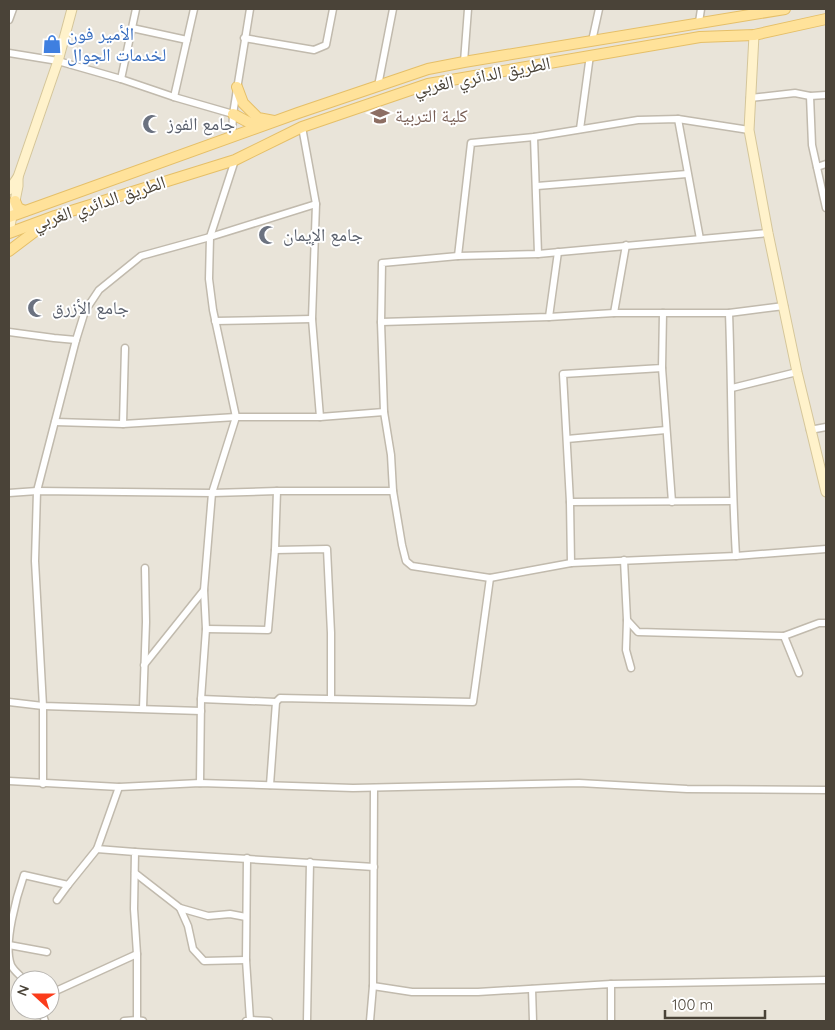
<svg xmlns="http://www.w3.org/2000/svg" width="835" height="1030" font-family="Quicksand,'Noto Naskh Arabic',sans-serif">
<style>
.residential{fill:#e9e4d9;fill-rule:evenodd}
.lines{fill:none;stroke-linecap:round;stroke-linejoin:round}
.street-casing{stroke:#c1baad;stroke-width:9}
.secondary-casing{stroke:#d5c69a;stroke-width:11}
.primary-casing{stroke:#e5bf68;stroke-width:12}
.street{stroke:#fff;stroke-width:6}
.secondary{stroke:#fff2cb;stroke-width:9}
.primary{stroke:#ffe29a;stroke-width:10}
.labels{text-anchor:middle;stroke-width:4;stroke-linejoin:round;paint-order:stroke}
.shop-label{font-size:18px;fill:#366cbe;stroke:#fff;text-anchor:start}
.street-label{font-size:18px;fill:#4a4338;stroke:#fff}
.education-label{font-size:18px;fill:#785e54;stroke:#fff;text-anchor:start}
.worship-label{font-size:18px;fill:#5b616d;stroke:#fff;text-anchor:start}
</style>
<rect width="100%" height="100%" fill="#f5f2eb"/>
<path class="residential" d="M9,9H826V1021H9ZM20,980H50V1010H20Z"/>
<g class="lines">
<g class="street-casing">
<g id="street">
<path d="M9,20L13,9"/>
<path d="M699,22L701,9"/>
<path d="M132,28L187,40"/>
<path d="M244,38L314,50L326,45L333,9"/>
<path d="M592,41L599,9"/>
<path d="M9,53L58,61L121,79L174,97L233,114L232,137"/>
<path d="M464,62L468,9"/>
<path d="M121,79L136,9"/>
<path d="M378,86L393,9"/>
<path d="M810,96L812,145L826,208"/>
<path d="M174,97L194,9"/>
<path d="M750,98L795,93L810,96L826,95"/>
<path d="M233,114L250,9"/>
<path d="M678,119L700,239"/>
<path d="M302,127L316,204L312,319L320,417"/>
<path d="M580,129L590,55"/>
<path d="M534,137L538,254"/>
<path d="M817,167L826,164"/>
<path d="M537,186L687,174"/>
<path d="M768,233L538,254L458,256L382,263L381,322L384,412L391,455L393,491L402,545L406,561L412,566L490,578L571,563L736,556L826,549"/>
<path d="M458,256L471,143L534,137L638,120L678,119L749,130"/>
<path d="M614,313L626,245"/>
<path d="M729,313C732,394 731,475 736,556"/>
<path d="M549,317L558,252"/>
<path d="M215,321L312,319"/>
<path d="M381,322L549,317L614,313H729L784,306"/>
<path d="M9,332L54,338L76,340"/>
<path d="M662,368L672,502"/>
<path d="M732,388L797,372"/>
<path d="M55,422L123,424L236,417H320L384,412"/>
<path d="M123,424L125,348"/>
<path d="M810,430L826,427"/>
<path d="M567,439L666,430"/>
<path d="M9,493L37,491L212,493L277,491H393"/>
<path d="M570,502L732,501"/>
<path d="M275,550L327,549L331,633V698"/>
<path d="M624,560L627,620L638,632L784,636L819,623H826"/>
<path d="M571,563L570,502L563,374L662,368L663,313"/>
<path d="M627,620L626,650L631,668"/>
<path d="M206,629L268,630L275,550L277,491"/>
<path d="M784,636L799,673"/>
<path d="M144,665L204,590"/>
<path d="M201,699L276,702"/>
<path d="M9,702L43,706L201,711"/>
<path d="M143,708L146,622L145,568"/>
<path d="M9,781L119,787L200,783L353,788L579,783L687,789L826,790"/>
<path d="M200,783L201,699L206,629L204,590L212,493L236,417L213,310L209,279L210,237L235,160"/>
<path d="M43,784V706L35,561L37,491L76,340L85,311L99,290L141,256L210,237L316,204"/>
<path d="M270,785L276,702L280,698L473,702L490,578"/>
<path d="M97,849L135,852L134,909L137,954V1020L143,1021"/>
<path d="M135,852L374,867"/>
<path d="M135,873L180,908L208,916L230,914L246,917"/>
<path d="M57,900L68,885"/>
<path d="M180,908L188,926L193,949L204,961L246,960"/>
<path d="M9,945L47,952"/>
<path d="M24,980C20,975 14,971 11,965C3,944 17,895 24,875L68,885L97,849L119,787"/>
<path d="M611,984L826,980"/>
<path d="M373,986L412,992H478L611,984V1021"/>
<path d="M532,989L533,1021"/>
<path d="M50,992L58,990L137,954"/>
<path d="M41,1010L45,1021"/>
<path d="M250,1020L269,1021"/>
<path d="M124,1021L137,1020"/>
<path d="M246,1021L250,1020L246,960L247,858"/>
<path d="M307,1021L310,862"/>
<path d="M370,1021L373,986L374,788"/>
</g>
</g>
<g class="secondary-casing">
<g id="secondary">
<path d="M754,35L749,130L768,233L797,372L826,492"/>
<path d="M9,190L18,177L58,61L72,9"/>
<path d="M9,231L18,186V177"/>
</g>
</g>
<g class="primary-casing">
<g id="primary">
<path d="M237,87L243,103L258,118L274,121"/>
<path d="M233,114L250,123L264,122"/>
<path d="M15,201L18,208L25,211"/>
<path d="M9,217L298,113L428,69L464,62L785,9"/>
<path d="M9,233L55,216L235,160L302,127L428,84L700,37L754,35L826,19"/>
<path d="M9,251L46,223"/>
</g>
</g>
<use href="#street" class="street"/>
<use href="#secondary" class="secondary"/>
<use href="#primary" class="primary"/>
</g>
<defs>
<g id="shop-bare" transform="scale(1.5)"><path d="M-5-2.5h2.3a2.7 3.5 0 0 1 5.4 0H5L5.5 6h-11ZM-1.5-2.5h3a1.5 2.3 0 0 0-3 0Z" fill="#3f7fe0" stroke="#fff" stroke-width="2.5" paint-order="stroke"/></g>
<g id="university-bare" transform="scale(1.5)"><path d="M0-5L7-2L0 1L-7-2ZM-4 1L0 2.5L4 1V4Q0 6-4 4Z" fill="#8d6e63" stroke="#fff" stroke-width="2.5" paint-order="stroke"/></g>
<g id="mosque-bare" transform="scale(1.5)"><path d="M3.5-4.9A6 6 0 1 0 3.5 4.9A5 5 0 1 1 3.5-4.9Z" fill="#6b7280" stroke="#fff" stroke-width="2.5" paint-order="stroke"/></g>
</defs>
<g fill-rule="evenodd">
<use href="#shop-bare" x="52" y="44"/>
<use href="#university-bare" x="380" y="116"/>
<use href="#mosque-bare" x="152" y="124"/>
<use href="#mosque-bare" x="268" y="235"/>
<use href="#mosque-bare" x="37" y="308"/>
</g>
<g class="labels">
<g class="shop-label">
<text x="67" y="40">الأمير فون<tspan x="67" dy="21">لخدمات الجوال</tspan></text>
</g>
<g class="street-label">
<text transform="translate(482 76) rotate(-11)" y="6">الطريق الدائري الغربي</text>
<text transform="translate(99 203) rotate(-18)" y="6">الطريق الدائري الغربي</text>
</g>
<g class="education-label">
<text x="395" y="122">كلية التربية</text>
</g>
<g class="worship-label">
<text x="167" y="130">جامع الفوز</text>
<text x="283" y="241">جامع الإيمان</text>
<text x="52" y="314">جامع الأزرق</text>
</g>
</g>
<rect width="835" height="1030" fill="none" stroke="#4a4338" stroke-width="20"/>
<g transform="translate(35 995) rotate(291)"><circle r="24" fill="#ffffff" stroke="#b7b4af"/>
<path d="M0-4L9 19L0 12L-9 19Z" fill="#fb3c1b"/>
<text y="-8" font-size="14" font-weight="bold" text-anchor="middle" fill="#4a4338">N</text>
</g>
<path d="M665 1010v8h100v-8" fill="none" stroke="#4a4338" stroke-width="2.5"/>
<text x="672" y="1010" font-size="15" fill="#4a4338" stroke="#ffffff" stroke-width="4" paint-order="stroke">100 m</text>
</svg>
